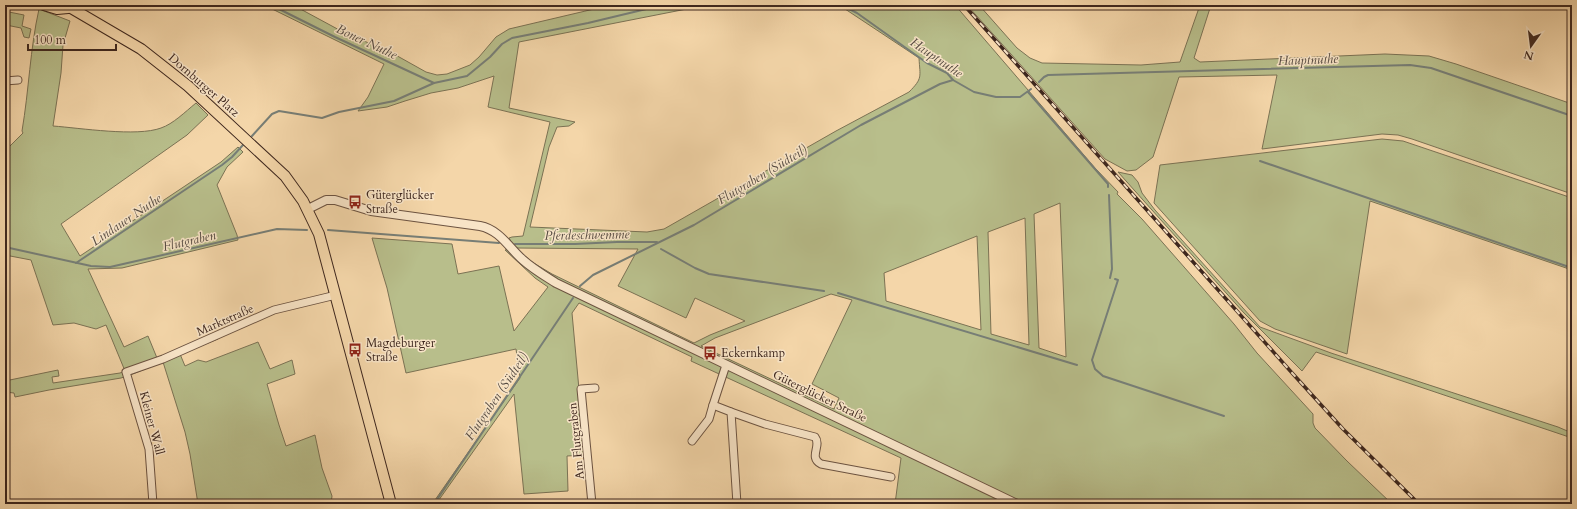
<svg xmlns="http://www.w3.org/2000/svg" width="1577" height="509" font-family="Cardo,serif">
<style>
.green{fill:#b8be8b;stroke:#7b7254;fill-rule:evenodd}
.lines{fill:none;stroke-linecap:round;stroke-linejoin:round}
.stream{stroke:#777e76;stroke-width:2}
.minor-casing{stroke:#6c5341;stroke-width:9}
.tertiary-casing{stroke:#6c5341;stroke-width:10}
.primary-casing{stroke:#3e271e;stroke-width:12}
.minor{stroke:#f8e4c7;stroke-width:7}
.tertiary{stroke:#f8e4c7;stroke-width:8}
.primary{stroke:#f4d6a9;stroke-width:10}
.rail-casing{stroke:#3e271e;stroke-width:3.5}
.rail{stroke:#f8e4c7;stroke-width:2;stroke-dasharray:6;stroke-linecap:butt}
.labels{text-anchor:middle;stroke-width:3;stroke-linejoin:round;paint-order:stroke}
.street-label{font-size:12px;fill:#3e271e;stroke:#f8e4c7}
.poi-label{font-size:12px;fill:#3e271e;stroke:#f8e4c7;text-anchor:start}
.water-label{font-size:13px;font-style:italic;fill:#564b42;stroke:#f8e4c7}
</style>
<rect width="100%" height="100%" fill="#f4d6a9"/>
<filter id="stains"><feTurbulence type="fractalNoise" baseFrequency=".005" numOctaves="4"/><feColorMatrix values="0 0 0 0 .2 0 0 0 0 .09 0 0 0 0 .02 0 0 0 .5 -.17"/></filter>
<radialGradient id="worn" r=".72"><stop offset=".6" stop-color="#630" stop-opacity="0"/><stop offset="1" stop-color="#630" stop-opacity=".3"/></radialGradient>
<g class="green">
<path d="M264,5H293L343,32L392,53L426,72L437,75L447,74L470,65L479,57L496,37L509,29L611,5H707L519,42L509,108L575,122L569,126L557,127L549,147L530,227L647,232L664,229L836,131L909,92C923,78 920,77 919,58L839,5H955L1095,168L1118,192L1117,194L1142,219L1234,324L1257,353L1313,414V423L1315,428L1347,461L1392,504H993L986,501L948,504H895L901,458L691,361L692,357L579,303L572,313L585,455L567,456L568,491L524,494L514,394L436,504L435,500L520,378L516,349L406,373L387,288L372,238L452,244L458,274L499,266L514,331L548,287L535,278L505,250L515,248L509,238L512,237L523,236L550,122L488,107L494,76L458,88L431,93L405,101L387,107L358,111L368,97L384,64ZM1060,203L1066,356V357L1039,348L1034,214ZM1025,218L1029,345L991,334L988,232ZM977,236L981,330L886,301L884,273ZM516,248L638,249L618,286L686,318L695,298L745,321L710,335L694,343L552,274L532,262ZM831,294L852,300L812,384L839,398L834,409L701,346L715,338Z"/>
<path d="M967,5H979L1017,48L1030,58L1042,63L1141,65L1180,62L1200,5H1211L1194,58L1200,62L1385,54L1429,56L1456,64L1572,104V194L1412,139L1398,135L1382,134L1262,149L1277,75L1179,77L1153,157L1136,170L1127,171L1105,159Z"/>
<path d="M39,9L70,21L63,45L61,73L53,126C80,128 137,137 161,128C173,124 185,112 196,103L208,115L187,135L61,224L80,256L221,162L238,147L243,152L227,167L217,185L237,235L238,240L122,268L88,269L124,347L148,336L157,358L217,333L218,339L180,354L185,366L198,360L206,362L258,342L270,369L292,360L295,374L267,384L279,425L286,446L315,435L322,468L332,496L331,504H198L190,454L185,432L163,362L130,375L121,378L49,390L15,397L14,393L5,392V381L58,370L59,376L52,377L53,383L120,373L125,371L106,325L96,329L74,323L53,325L31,260L5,255V151L23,133L22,131C29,90 30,49 39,9Z"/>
<path d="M9,12L24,15L22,26L31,29L29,38L24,37L21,28L6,25Z"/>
<path d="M1382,139L1403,141L1572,198V270L1370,201L1347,354L1275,329L1260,321L1154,203L1160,165Z"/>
<path d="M1118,172L1132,175L1138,182L1142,193L1155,210L1260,327L1331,353L1558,427L1572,433V438L1316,352L1302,371L1244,313Z"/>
</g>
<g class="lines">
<g class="stream">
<path d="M271,5L335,37L434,83"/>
<path d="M841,5L857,13L927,63L947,73L953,80L974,92L996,97H1020L1031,89"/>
<path d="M863,6L864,5"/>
<path d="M1039,82L1044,77L1048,75L1410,65L1431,68L1572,116"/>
<path d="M1028,92L1108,184V187"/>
<path d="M252,136L272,114L279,111L322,118L339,112L394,101L434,83L467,76L490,57L502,44L512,38L588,23L663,5"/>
<path d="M1260,161L1572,268"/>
<path d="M1109,195L1112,269L1110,278"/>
<path d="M328,230L499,243"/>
<path d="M515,244H575L617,242H657"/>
<path d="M5,247L91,266L110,267L277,229L307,230"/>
<path d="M661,249L695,268L709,274L824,291"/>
<path d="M76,263L222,165L232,157L243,145"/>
<path d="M1115,279L1118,280L1092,360L1095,369L1103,376L1224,416"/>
<path d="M580,286L593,275L694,225L861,125L940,84L953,80"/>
<path d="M838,293L1077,365"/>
<path d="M434,504L573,298"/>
</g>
<g class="minor-casing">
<g id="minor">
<path d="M5,81L18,80"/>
<path d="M726,365L713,405L731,412L737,504"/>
<path d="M731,412L765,424L815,437C822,446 808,457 821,464L891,477"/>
<path d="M692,441L709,419L713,405"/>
<path d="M153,504L149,449L126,372L163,359L274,310L336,295"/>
<path d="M592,504L581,389L595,388"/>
</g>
</g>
<g class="tertiary-casing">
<path id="tertiary" d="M308,209L326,200H335L371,211L480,226C500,230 509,248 523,260C533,269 545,276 556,283L1017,504"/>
</g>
<g class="primary-casing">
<g id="primary">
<path d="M44,5L57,9L68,8"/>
<path d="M66,5L141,49L188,86L285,176L303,201L319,234L391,504"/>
</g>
</g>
<use href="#minor" class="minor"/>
<use href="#tertiary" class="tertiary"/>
<use href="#primary" class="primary"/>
<g class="rail-casing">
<path id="rail" d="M964,5L1293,374L1343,429L1419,504"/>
</g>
<use href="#rail" class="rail"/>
</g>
<defs>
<g id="bus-bare" transform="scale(1.08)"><path d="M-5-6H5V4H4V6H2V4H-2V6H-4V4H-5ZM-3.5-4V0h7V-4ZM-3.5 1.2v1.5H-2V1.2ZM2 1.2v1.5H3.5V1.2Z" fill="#8f2418" stroke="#f8e4c7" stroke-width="2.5" paint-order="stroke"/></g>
</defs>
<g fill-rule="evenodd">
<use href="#bus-bare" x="355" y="202"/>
<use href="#bus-bare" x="355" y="350"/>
<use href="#bus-bare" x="710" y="353"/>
</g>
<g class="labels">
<g class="street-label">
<text transform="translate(204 85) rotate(41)" y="4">Dornburger Platz</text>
<text transform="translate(225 320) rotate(-24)" y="4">Marktstraße</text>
<text transform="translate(820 396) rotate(26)" y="4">Güterglücker Straße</text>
<text transform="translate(152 423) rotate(75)" y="4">Kleiner Wall</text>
<text transform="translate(576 441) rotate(-96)" y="4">Am Flutgraben</text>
</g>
<g class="poi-label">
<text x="366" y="199">Güterglücker<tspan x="366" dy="14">Straße</tspan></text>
<text x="366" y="347">Magdeburger<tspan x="366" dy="14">Straße</tspan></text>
<text x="721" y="357">Eckernkamp</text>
</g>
<g class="water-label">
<text transform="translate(367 41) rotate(25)" y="5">Boner Nuthe</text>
<text transform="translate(937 57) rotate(34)" y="5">Hauptnuthe</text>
<text transform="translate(1308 59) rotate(-2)" y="5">Hauptnuthe</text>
<text transform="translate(762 174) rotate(-31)" y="5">Flutgraben (Südteil)</text>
<text transform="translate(126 219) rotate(-34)" y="5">Lindauer Nuthe</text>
<text transform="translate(587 234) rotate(-1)" y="5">Pferdeschwemme</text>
<text transform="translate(189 240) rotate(-13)" y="5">Flutgraben</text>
<text transform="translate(496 396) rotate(-56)" y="5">Flutgraben (Südteil)</text>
</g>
</g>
<rect width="1577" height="509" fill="none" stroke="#f4d6a9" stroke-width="20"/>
<rect x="6" y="6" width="1565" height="497" fill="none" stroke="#3e271e" stroke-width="2"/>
<rect x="10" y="10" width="1557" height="489" fill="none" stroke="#3e271e"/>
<g transform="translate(1531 46) rotate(194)" stroke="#f8e4c7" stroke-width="3" paint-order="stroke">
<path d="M0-3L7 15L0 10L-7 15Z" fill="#3e271e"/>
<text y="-6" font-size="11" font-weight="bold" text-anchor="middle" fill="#3e271e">N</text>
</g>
<path d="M28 44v6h88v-6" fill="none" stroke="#3e271e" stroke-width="2"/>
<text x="34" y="44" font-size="12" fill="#3e271e" stroke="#f8e4c7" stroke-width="3" paint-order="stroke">100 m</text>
<rect width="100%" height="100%" filter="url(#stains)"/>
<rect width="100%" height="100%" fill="url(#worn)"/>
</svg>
